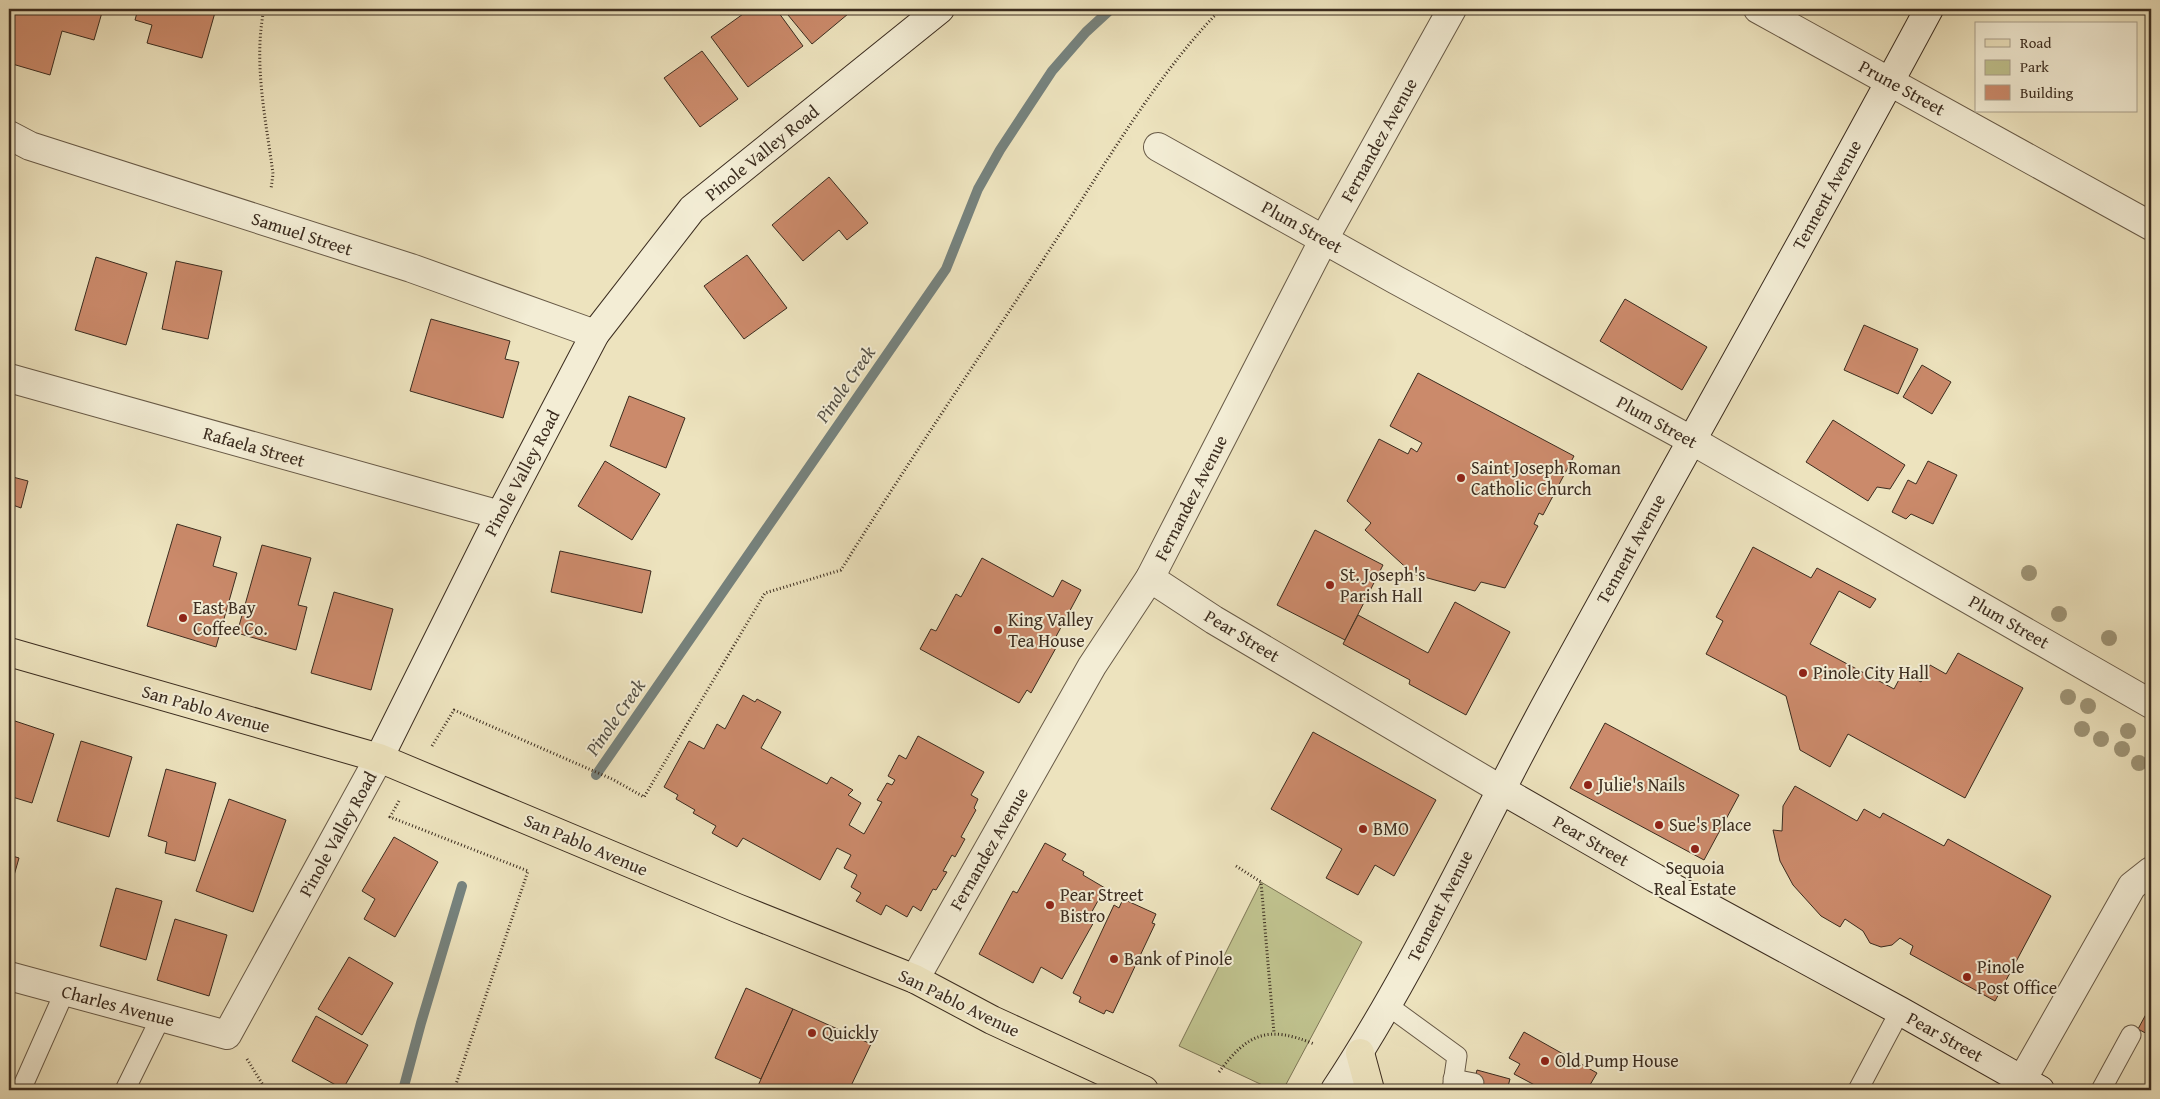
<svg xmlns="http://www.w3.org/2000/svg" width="2160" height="1099" font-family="'Gentium Book Plus',serif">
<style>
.green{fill:#bfc18d;stroke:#7d7656}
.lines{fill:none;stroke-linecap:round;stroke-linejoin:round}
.stream{stroke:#76827d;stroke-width:10}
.building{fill:#cb8a6b;stroke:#3b2c1f}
.lane-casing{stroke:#685a47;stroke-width:21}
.street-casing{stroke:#685a47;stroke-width:30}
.secondary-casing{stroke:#3b2c1f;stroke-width:30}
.primary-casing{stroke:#3b2c1f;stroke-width:30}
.path{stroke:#3b2c1f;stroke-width:3;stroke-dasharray:1 2.5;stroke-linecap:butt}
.lane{stroke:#f3edd5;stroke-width:19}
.street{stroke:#f3edd5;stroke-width:28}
.secondary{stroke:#f3edd5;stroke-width:28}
.primary{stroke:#ede3be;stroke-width:28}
.tree{fill:#9d9375}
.poi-dot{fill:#8f2418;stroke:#f3edd5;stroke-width:2}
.labels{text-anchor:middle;stroke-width:4;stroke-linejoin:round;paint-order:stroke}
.street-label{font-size:18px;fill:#3b2c1f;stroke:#f3edd5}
.poi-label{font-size:18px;fill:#3b2c1f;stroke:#f3edd5;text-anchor:start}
.water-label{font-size:19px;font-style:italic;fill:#545046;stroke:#f3edd5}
</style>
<rect width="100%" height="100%" fill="#ede3be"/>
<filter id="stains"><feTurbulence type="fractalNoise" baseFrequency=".004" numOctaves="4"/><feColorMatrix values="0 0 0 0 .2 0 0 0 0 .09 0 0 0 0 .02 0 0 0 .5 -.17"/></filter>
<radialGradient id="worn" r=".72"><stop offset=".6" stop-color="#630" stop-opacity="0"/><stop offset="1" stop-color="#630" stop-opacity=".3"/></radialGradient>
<path class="green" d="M1261,882L1362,942L1283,1090H1273L1179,1046Z"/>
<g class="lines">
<g class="stream">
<path d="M596,775L946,269L978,189L1000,150L1052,71L1086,32L1111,9"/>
<path d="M403,1090L421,1023L462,886"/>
</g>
</g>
<g class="building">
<path d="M9,9H103L94,40L62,31L50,75L9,63Z"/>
<path d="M138,9H216L202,58L147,43L152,25L135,20Z"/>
<path d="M750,9H776L803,46L748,87L711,37Z"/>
<path d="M783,9H854L812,44Z"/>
<path d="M702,51L738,99L700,127L664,78Z"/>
<path d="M829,177L868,223L847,240L839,230L803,261L772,225Z"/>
<path d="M747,255L787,308L744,339L704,286Z"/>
<path d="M96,257L147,273L126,345L75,330Z"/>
<path d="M176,261L222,271L208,339L162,329Z"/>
<path d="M1625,299L1707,347L1682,390L1600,341Z"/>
<path d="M431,319L510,341L505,359L519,362L503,418L410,391Z"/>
<path d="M1864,325L1918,349L1898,394L1844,370Z"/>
<path d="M1922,365L1951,382L1932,414L1903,397Z"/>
<path d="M1418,373L1574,456L1543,515L1539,513L1534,524L1538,526L1505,588L1481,582L1475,591L1413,574L1365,530L1371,523L1347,501L1379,439L1408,454L1411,448L1417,452L1422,443L1390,426Z"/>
<path d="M629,396L685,418L666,468L610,446Z"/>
<path d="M1833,420L1905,465L1890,489L1877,487L1868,501L1806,462Z"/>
<path d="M605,461L660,494L632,540L578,506Z"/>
<path d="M1928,461L1957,475L1933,524L1911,514L1906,519L1892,512L1908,480L1916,484Z"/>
<path d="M9,476L28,481L21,508L10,504L9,509Z"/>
<path d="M177,524L221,537L213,566L237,573L216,647L147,626Z"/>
<path d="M1315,530L1383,565L1345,640L1277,605Z"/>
<path d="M262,545L311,558L298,605L307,607L296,650L237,633Z"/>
<path d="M1753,547L1811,578L1817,568L1876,599L1870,608L1839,591L1810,644L1894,689L1903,672L1921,682L1930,665L1946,674L1958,653L2023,688L1965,798L1848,734L1830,767L1800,750L1786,696L1706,654L1723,621L1716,617Z"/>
<path d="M560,551L651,571L642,613L551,592Z"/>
<path d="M982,558L1053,597L1062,580L1081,590L1052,644L1057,646L1031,693L1027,690L1019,703L920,649L931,629L936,631L956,594L961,597Z"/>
<path d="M334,592L393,609L371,690L311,673Z"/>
<path d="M1455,602L1510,632L1466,715L1409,684L1410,680L1343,644L1358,615L1428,653Z"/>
<path d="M743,695L755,702L757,699L781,712L761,748L827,784L831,777L853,790L848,795L861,803L849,825L864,834L882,802L877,800L887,783L892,785L895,780L888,776L899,755L906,759L918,736L984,772L971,795L978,799L974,808L976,810L961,837L965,839L955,857L952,855L943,871L947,872L936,890L933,889L921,911L913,906L907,917L886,905L881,915L856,901L861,893L851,887L857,875L844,868L851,855L837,848L820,880L743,838L737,847L712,833L716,826L693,813L695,810L676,799L678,795L664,787L689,741L704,749L717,724L725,729Z"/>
<path d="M9,719L54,734L32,803L9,796Z"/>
<path d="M1605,723L1739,795L1704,860L1570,788Z"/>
<path d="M1313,732L1436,800L1394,876L1375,865L1358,895L1326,878L1342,849L1271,809Z"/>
<path d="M81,741L132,757L109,837L57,821Z"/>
<path d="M166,769L216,783L195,861L165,853L167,842L148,836Z"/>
<path d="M1795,786L1857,821L1864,809L1880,818L1883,813L1944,846L1948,839L2051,896L1995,1001L1910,954L1913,946L1900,938L1892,945L1881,947L1870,943L1863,931L1845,919L1840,927L1821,916L1793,885L1780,861L1773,830L1782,831L1783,806Z"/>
<path d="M229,799L286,820L253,912L196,891Z"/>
<path d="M394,837L438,862L395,937L364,919L375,899L362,891Z"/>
<path d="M1045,843L1066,854L1062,860L1084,872L1083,875L1105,888L1089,917L1095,920L1062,979L1041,967L1033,983L979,954L1013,891L1017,893Z"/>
<path d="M9,855L19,858L13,879L9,877Z"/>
<path d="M116,888L162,901L146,960L100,946Z"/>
<path d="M1123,899L1156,914L1152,923L1155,924L1113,1013L1106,1010L1104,1014L1079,1002L1081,997L1073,993L1114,905L1119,908Z"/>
<path d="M175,919L227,935L209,996L157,980Z"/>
<path d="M349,957L393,983L362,1035L318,1009Z"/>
<path d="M746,988L793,1009L761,1079L715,1058Z"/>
<path d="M2151,1005V1036L2138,1029Z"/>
<path d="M793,1009L871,1044L849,1090H756Z"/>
<path d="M316,1016L368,1045L343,1089L292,1061Z"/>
<path d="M1524,1032L1597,1073L1587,1090H1544L1514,1074L1520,1064L1509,1058Z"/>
<path d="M1477,1070L1510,1079L1507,1090H1472Z"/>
</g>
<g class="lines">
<g class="lane-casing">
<g id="lane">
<path d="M1387,1005L1457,1056L1452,1090"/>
<path d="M1453,1079L1474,1083"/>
<path d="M21,1090L65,991"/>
<path d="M125,1090L161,1017"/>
<path d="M1858,1090L1900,1011"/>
<path d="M2101,1090L2131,1035"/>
</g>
</g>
<g class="street-casing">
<g id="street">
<path d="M1758,9L2151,226"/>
<path d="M9,135L30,146L411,268L595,334"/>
<path d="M1158,147L1396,280L1691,440L2151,704"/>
<path d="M9,378L500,515"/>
<path d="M1150,578L1214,620L1500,789"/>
<path d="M9,976L227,1035L379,758"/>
<path d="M915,979L1092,666L1150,578L1324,239L1452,9"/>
<path d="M2022,1080L2132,886L2151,871"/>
</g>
</g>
<g class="secondary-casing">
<g id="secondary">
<path d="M379,758L500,515L595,334L692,209L940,9"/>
<path d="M1500,789L1655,878L1900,1011L2040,1090"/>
<path d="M1335,1090C1417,966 1478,829 1549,699C1675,468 1805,240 1929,9"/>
</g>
</g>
<g class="primary-casing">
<g id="primary">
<path d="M9,652L379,758L737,908L915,979L992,1020L1144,1090"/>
<path d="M1360,1053L1370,1090"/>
</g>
</g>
<g class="path">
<path d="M264,9C253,63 266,120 273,174L271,189"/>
<path d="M432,746L454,710L612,779L644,797L765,593L841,570C910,459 983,352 1054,243C1105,165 1156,75 1221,9"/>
<path d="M399,801L390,817L528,871L454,1090"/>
<path d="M1236,866L1261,882L1274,1033"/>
<path d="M247,1059L266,1090"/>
<path d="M1219,1072C1248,1033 1268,1025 1314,1044"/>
</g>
<use href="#lane" class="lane"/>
<use href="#street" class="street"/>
<use href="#secondary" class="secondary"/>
<use href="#primary" class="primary"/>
</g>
<g class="tree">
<circle cx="2029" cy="573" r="8"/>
<circle cx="2059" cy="614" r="8"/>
<circle cx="2109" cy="638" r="8"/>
<circle cx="2068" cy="697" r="8"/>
<circle cx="2088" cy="706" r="8"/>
<circle cx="2082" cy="729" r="8"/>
<circle cx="2128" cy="731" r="8"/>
<circle cx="2101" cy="739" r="8"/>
<circle cx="2122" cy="749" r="8"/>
<circle cx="2139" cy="763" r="8"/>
</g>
<g class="poi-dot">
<circle cx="1461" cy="478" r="5"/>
<circle cx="1330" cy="585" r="5"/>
<circle cx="183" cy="618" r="5"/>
<circle cx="998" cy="630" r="5"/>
<circle cx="1803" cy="673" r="5"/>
<circle cx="1588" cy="785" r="5"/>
<circle cx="1659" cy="825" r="5"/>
<circle cx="1363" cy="829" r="5"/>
<circle cx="1695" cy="849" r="5"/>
<circle cx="1050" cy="905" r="5"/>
<circle cx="1114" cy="959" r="5"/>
<circle cx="1967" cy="977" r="5"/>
<circle cx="812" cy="1033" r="5"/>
<circle cx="1545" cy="1061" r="5"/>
</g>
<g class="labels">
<g class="street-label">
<text transform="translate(1902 88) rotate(29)" y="6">Prune Street</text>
<text transform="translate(1379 140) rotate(-61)" y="6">Fernandez Avenue</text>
<text transform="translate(762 153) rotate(-39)" y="6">Pinole Valley Road</text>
<text transform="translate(1827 195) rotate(-61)" y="6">Tennent Avenue</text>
<text transform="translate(1302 227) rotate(29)" y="6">Plum Street</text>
<text transform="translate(302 234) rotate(18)" y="6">Samuel Street</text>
<text transform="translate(1657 422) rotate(29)" y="6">Plum Street</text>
<text transform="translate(254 447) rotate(16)" y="6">Rafaela Street</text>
<text transform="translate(522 473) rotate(-62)" y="6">Pinole Valley Road</text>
<text transform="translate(1191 498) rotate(-63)" y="6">Fernandez Avenue</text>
<text transform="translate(1631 549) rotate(-61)" y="6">Tennent Avenue</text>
<text transform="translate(2009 622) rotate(30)" y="6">Plum Street</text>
<text transform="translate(1242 636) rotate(31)" y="6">Pear Street</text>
<text transform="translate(206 709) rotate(16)" y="6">San Pablo Avenue</text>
<text transform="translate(338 834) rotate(-61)" y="6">Pinole Valley Road</text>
<text transform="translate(1591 841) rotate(30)" y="6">Pear Street</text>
<text transform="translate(586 845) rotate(23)" y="6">San Pablo Avenue</text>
<text transform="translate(989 849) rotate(-60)" y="6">Fernandez Avenue</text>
<text transform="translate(1440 906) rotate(-63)" y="6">Tennent Avenue</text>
<text transform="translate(959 1003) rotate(26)" y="6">San Pablo Avenue</text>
<text transform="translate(118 1006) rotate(15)" y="6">Charles Avenue</text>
<text transform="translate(1945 1037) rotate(29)" y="6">Pear Street</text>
</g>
<g class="poi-label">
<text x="1471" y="474">Saint Joseph Roman<tspan x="1471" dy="21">Catholic Church</tspan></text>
<text x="1340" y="581">St. Joseph's<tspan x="1340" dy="21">Parish Hall</tspan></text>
<text x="193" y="614">East Bay<tspan x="193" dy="21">Coffee Co.</tspan></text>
<text x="1008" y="626">King Valley<tspan x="1008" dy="21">Tea House</tspan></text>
<text x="1813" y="679">Pinole City Hall</text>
<text x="1598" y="791">Julie's Nails</text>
<text x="1669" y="831">Sue's Place</text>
<text x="1373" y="835">BMO</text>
<text x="1695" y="874" text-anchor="middle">Sequoia<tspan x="1695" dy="21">Real Estate</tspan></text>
<text x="1060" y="901">Pear Street<tspan x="1060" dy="21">Bistro</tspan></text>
<text x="1124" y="965">Bank of Pinole</text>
<text x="1977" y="973">Pinole<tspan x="1977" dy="21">Post Office</tspan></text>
<text x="822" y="1039">Quickly</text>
<text x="1555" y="1067">Old Pump House</text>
</g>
<g class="water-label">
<text transform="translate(845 384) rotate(-55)" y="7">Pinole Creek</text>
<text transform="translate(615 717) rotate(-55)" y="7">Pinole Creek</text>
</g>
</g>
<rect width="2160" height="1099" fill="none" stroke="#ede3be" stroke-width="30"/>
<rect x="10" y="10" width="2140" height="1079" fill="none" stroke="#3b2c1f" stroke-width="2.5"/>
<rect x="15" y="15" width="2130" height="1069" fill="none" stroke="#3b2c1f"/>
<rect x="1975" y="22" width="162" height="90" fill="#f3edd5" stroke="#a9a08c"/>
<rect x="1985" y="39" width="25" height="8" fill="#ede3be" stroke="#a9a08c"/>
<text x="2020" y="48" font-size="15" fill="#3b2c1f">Road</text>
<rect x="1985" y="60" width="25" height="15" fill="#bfc18d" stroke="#a9a08c"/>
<text x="2020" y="72" font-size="15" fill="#3b2c1f">Park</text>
<rect x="1985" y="85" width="25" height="15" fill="#cb8a6b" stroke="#a9a08c"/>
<text x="2020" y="98" font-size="15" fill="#3b2c1f">Building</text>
<rect width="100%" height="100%" filter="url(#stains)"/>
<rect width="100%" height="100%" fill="url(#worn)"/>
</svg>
